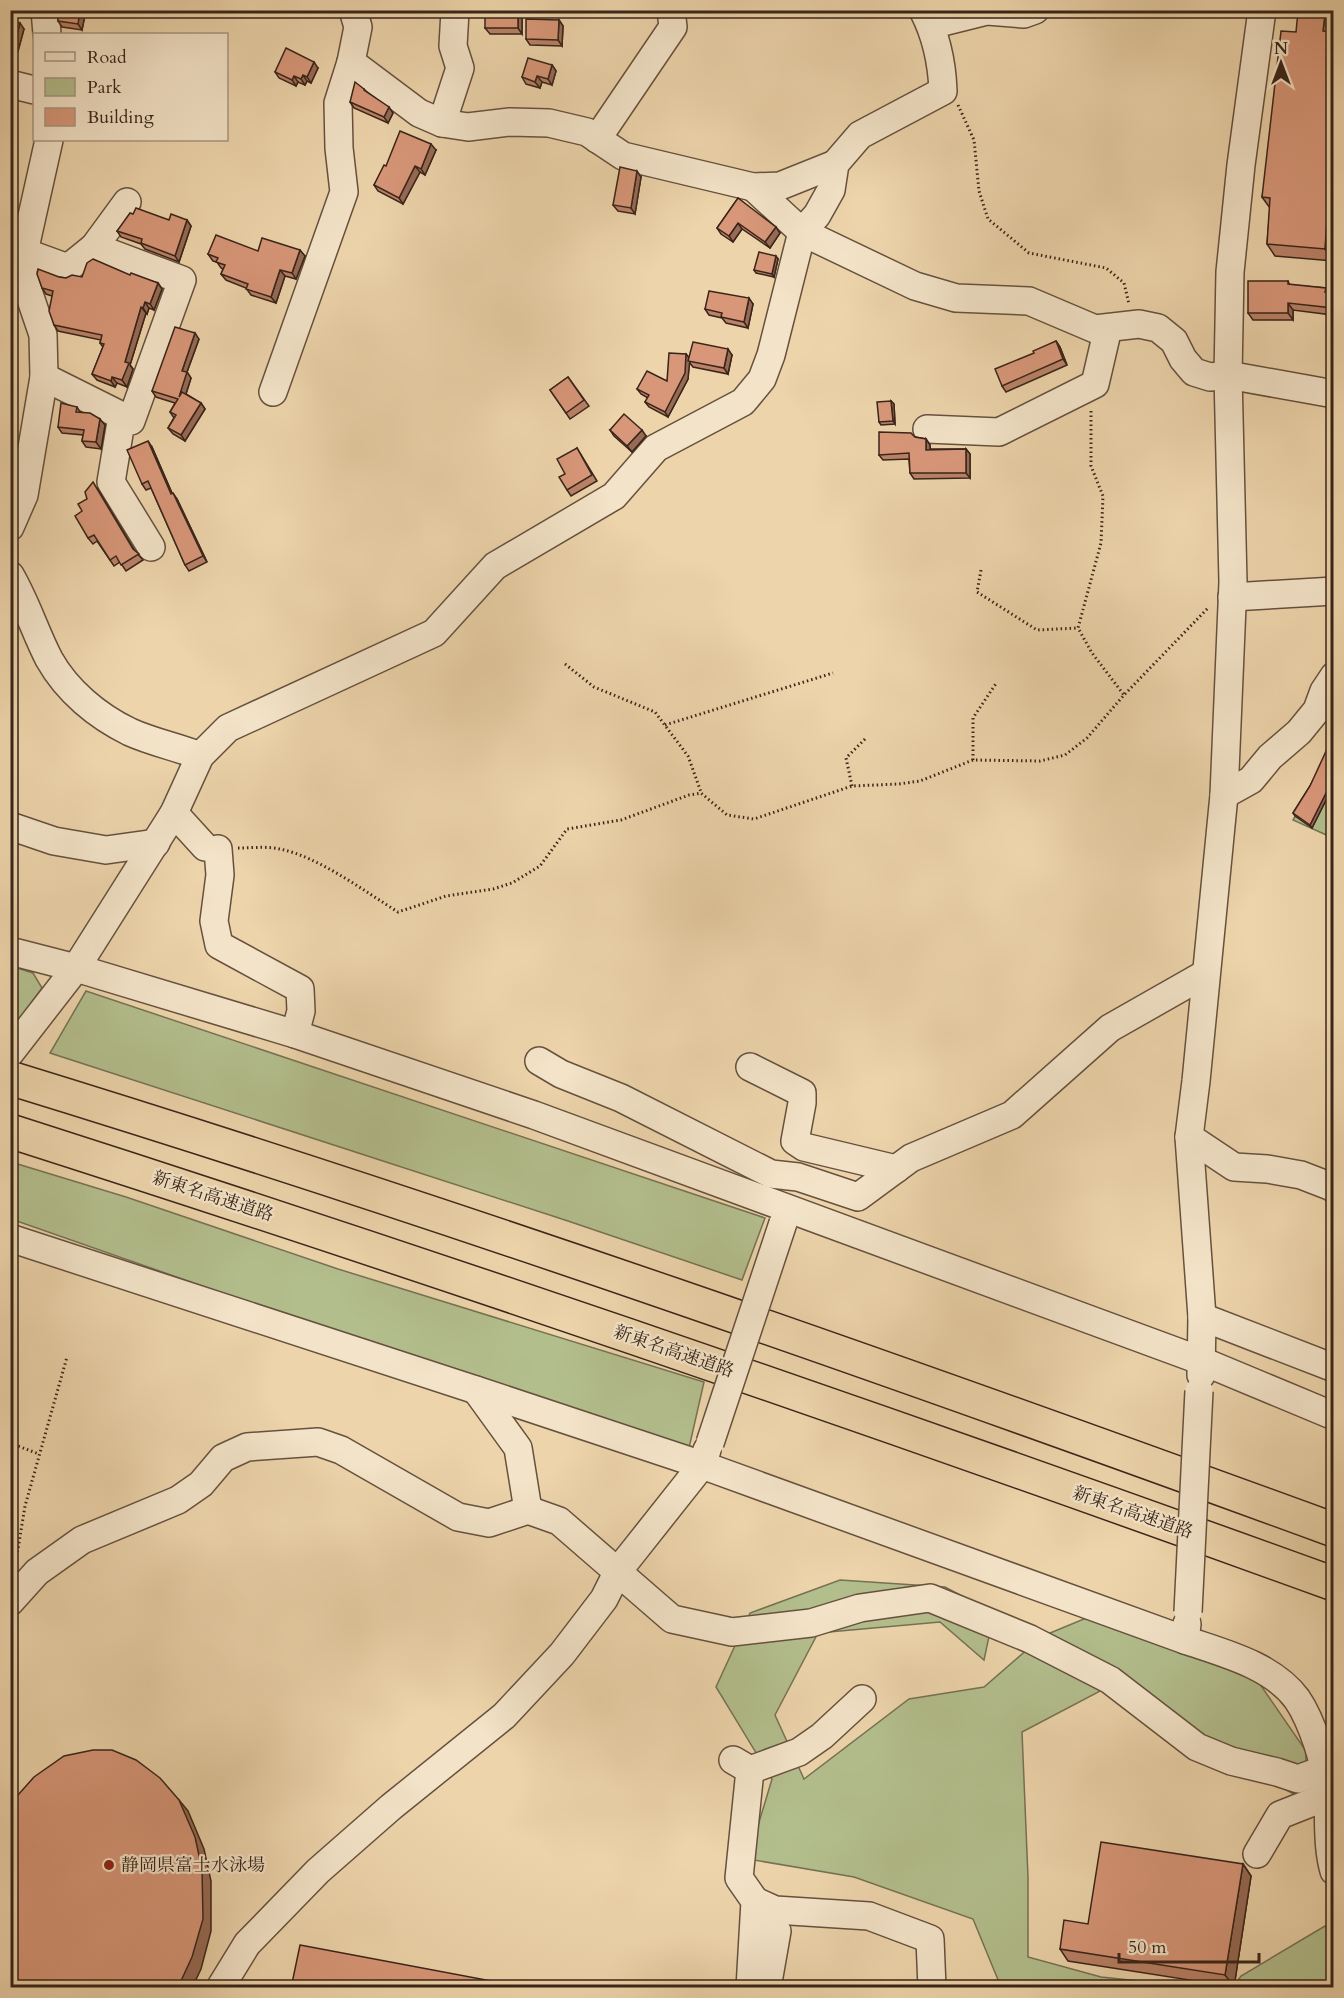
<svg xmlns="http://www.w3.org/2000/svg" width="1344" height="1998" font-family="Cardo,'Noto Serif JP',serif">
<style>
.green{fill:#b3be8d;stroke:#767254;stroke-width:1.5}
.lines{fill:none;stroke-linecap:round;stroke-linejoin:round}
.minor-casing{stroke:#66513e;stroke-width:30}
.highway-casing{stroke:#39251a;stroke-width:36}
.path{stroke:#39251a;stroke-width:3;stroke-dasharray:1.5 3;stroke-linecap:butt}
.minor{stroke:#f3e3c8;stroke-width:27}
.highway{stroke:#edd4ab;stroke-width:33}
.minor-bridge-casing{stroke:#66513e;stroke-width:30;stroke-linecap:butt}
.minor-bridge{stroke:#f3e3c8;stroke-width:27}
.wall{fill:#ba8268;stroke:#39251a;stroke-width:1.5}
.shaded-wall{fill:#976a55;stroke:#39251a;stroke-width:1.5}
.building{fill:#d89779;stroke:#39251a;stroke-width:1.5}
.poi-dot{fill:#8f2418;stroke:#f3e3c8;stroke-width:2}
.labels{text-anchor:middle;stroke-width:4.5;stroke-linejoin:round;paint-order:stroke}
.street-label{font-size:18px;fill:#39251a;stroke:#f3e3c8}
.poi-label{font-size:18px;fill:#39251a;stroke:#f3e3c8;text-anchor:start}
</style>
<rect width="100%" height="100%" fill="#edd4ab"/>
<filter id="stains"><feTurbulence type="fractalNoise" baseFrequency=".00333" numOctaves="4"/><feColorMatrix values="0 0 0 0 .2 0 0 0 0 .09 0 0 0 0 .02 0 0 0 .5 -.17"/></filter>
<radialGradient id="worn" r=".72"><stop offset=".6" stop-color="#630" stop-opacity="0"/><stop offset="1" stop-color="#630" stop-opacity=".3"/></radialGradient>
<g class="green">
<path d="M1333,755V838L1293,820Z"/>
<path d="M11,966L33,973L42,988L11,1031Z"/>
<path d="M86,991L765,1218L742,1280L565,1220L50,1053Z"/>
<path d="M11,1162L126,1197L338,1269L704,1382L689,1448L308,1323L11,1219Z"/>
<path d="M840,1580L945,1587L994,1613L984,1660L940,1622L818,1633L775,1715L804,1779L909,1699L984,1687L1043,1636L1103,1611L1255,1677L1306,1751V1801L1256,1773L1119,1681L1022,1732L1028,1877V1957L1101,1977L1196,1987H1001L973,1919L854,1877L748,1859L772,1779L716,1687L750,1613Z"/>
<path d="M1325,1926L1333,1934V1987L1232,1988L1241,1976Z"/>
</g>
<g class="lines">
<g class="minor-casing">
<g id="minor">
<path d="M45,10L47,34"/>
<path d="M353,10L358,27L351,62L419,113L442,123L468,127L510,122L549,123L587,132L623,156L753,187L780,186L835,164"/>
<path d="M931,25L987,11L1024,14L1035,10"/>
<path d="M10,84L34,90"/>
<path d="M442,123L460,68L453,46L455,11"/>
<path d="M597,139L673,27L671,10"/>
<path d="M753,187L802,232L915,286L956,298L1029,301L1095,329L1139,324L1158,328L1174,341L1183,359L1194,372L1210,377L1228,375L1334,394"/>
<path d="M94,247L127,202"/>
<path d="M24,252L68,268L94,247L182,280L131,421L122,416L111,482L151,547"/>
<path d="M44,377L122,416"/>
<path d="M273,392L344,192L339,148L338,103L351,62"/>
<path d="M927,429L999,432L1095,384L1108,328"/>
<path d="M10,527L24,495L44,377L43,335L23,276L24,252L49,140"/>
<path d="M10,575C26,602 35,632 49,659C67,691 97,716 130,732C152,742 177,747 200,756"/>
<path d="M1232,597L1334,591"/>
<path d="M1224,795L1251,780L1270,757L1299,732L1317,710L1324,691L1334,676"/>
<path d="M174,813L205,847"/>
<path d="M10,826L54,841L106,850L156,843"/>
<path d="M218,849L220,875L214,921L219,945L300,989L301,1011L295,1034"/>
<path d="M10,951L76,968L295,1034L534,1115L1202,1361L1334,1416"/>
<path d="M10,1053L76,968L174,813L200,756L228,728L434,633L495,566L614,496L656,448L743,402L762,379L771,355L802,232L817,215L831,190L835,164L860,135L943,91C942,63 936,35 923,10"/>
<path d="M539,1061L561,1074L621,1098L771,1174L798,1177L858,1197L911,1158L1012,1115L1110,1028L1205,974"/>
<path d="M750,1067L802,1093V1103L795,1141L804,1147L896,1169"/>
<path d="M1189,1137L1234,1167L1267,1169L1301,1175L1332,1187L1334,1189"/>
<path d="M10,1238L476,1390L702,1465L1185,1640"/>
<path d="M1202,1317L1334,1368"/>
<path d="M1201,1375L1202,1317L1189,1137L1196,1081L1224,795L1233,582L1228,375L1230,272L1241,165L1262,10"/>
<path d="M476,1390L518,1448L528,1510"/>
<path d="M10,1602L37,1572L82,1540L178,1500L201,1484L223,1458L247,1447L318,1442L341,1450L458,1517L489,1523L528,1510L559,1521L672,1619L732,1632L811,1623L860,1608L930,1598L1030,1639L1110,1680L1197,1747L1231,1761L1277,1772L1298,1779L1325,1769L1334,1768"/>
<path d="M1187,1624L1185,1640C1223,1653 1272,1665 1297,1699C1306,1712 1313,1730 1318,1745C1322,1758 1326,1771 1327,1785C1330,1813 1326,1843 1334,1871"/>
<path d="M733,1760L750,1770L739,1878L755,1901L750,1988"/>
<path d="M750,1770L799,1752L822,1736L862,1699"/>
<path d="M1257,1854L1280,1815L1328,1796"/>
<path d="M755,1901L775,1910L869,1916L930,1939L932,1988"/>
<path d="M755,1901L777,1931L767,1988"/>
<path d="M220,1988L247,1944L318,1871L391,1807L504,1716L562,1654L604,1599L618,1571L702,1465L707,1450"/>
</g>
</g>
<g class="highway-casing">
<g id="highway">
<path d="M10,1078C456,1215 896,1370 1334,1530"/>
<path d="M10,1131C454,1273 895,1425 1334,1584"/>
</g>
</g>
<g class="path">
<path d="M958,105L974,140L979,191L988,219L1029,253L1106,268L1124,283L1129,304"/>
<path d="M1091,411V466L1103,496L1101,543L1078,628L1092,653L1124,695"/>
<path d="M981,570L977,592L1037,630L1078,628"/>
<path d="M565,664L594,687L655,712L688,756L701,792"/>
<path d="M665,725L833,673"/>
<path d="M973,760V718L997,682"/>
<path d="M852,786L846,758L866,738"/>
<path d="M238,848C252,848 267,846 280,849C319,857 364,891 398,912L446,896L493,889L512,883L540,866L567,829L621,820L689,795L701,793L727,815L754,819L852,786L899,784L920,781L973,760L1040,761L1065,755L1087,738L1124,695L1208,608"/>
<path d="M10,1443L39,1454"/>
<path d="M16,1561L25,1506L67,1357"/>
</g>
<use href="#minor" class="minor"/>
<use href="#highway" class="highway"/>
<g class="minor-bridge-casing">
<g id="minor-bridge">
<path d="M710,1443L783,1223"/>
<path d="M1188,1612L1199,1391"/>
</g>
</g>
<use href="#minor-bridge" class="minor-bridge"/>
</g>
<g class="wall">
<path d="M58,10H86L82,30L62,27L58,21Z"/>
<path d="M404,10H430V15Z"/>
<path d="M522,18V34H490L485,28Z"/>
<path d="M559,20L563,26L562,46L530,45L526,39Z"/>
<path d="M10,21L24,29L15,62L10,60Z"/>
<path d="M1334,26L1333,32H1334L1333,261L1275,256L1267,244L1270,208L1262,197L1296,32Z"/>
<path d="M552,65L556,71L552,85L542,82L540,88L526,84L522,77Z"/>
<path d="M318,68L311,83L307,81L305,85L298,82L296,86L279,78L275,72Z"/>
<path d="M364,89L367,93L393,113L388,123L354,108L350,102Z"/>
<path d="M436,150L425,175L420,172L403,204L378,191L374,185L386,166Z"/>
<path d="M641,177L635,214L618,211L613,205Z"/>
<path d="M738,198L780,233L770,248L742,229L733,242L721,234L717,228Z"/>
<path d="M133,214L169,220H187L191,226L179,262L145,249L141,244L121,237L117,231Z"/>
<path d="M258,251L305,256L296,279L285,276L276,303L251,295L246,288L226,280L221,274L223,269L221,268L217,262L213,261L208,254Z"/>
<path d="M778,259L774,277L756,273L754,270Z"/>
<path d="M130,275L158,283L162,289L154,310L149,308L147,314L146,313L130,365L133,369L127,387L117,383L115,387L97,380L92,374L103,347L100,343L101,340L58,331L54,325L52,296L46,294L42,288L59,277L66,278Z"/>
<path d="M1288,281L1290,285L1326,288L1328,292L1334,293V332L1331,328L1332,315L1293,310V320H1253L1248,313Z"/>
<path d="M753,304L748,328L726,323L722,318L709,315L705,309Z"/>
<path d="M199,339L187,372L191,378L186,394L201,403L205,409L185,441L173,434L168,428L174,418L170,412L175,403L156,397L152,391Z"/>
<path d="M1056,341L1060,347L1067,365L1006,392L1002,386L1034,353Z"/>
<path d="M686,354L689,358L732,355L728,374L693,367L689,362L688,379L668,417L649,407L645,402L648,398L641,394L637,389L667,381Z"/>
<path d="M568,377L589,406L570,419L550,390Z"/>
<path d="M891,401L894,404L895,424L881,425L879,422Z"/>
<path d="M77,407L80,412L105,425L101,449L86,447L82,441L83,435L62,433L58,427Z"/>
<path d="M610,430L646,436L632,452L614,436Z"/>
<path d="M915,437L926,439L930,445V449H966L970,454V478L914,479L910,473L909,459L883,460L879,455Z"/>
<path d="M152,447L172,493L177,499L207,562L189,571L185,565L151,488L146,490L142,484Z"/>
<path d="M577,448L597,481L571,496L567,490L565,474Z"/>
<path d="M97,488L135,551L143,560L126,571L120,562L114,566L97,541L93,544L88,538L82,511L87,499Z"/>
<path d="M1334,739V784L1312,828L1295,816L1293,813L1310,786Z"/>
<path d="M1243,1864L1251,1876L1234,1987L1068,1961L1060,1949L1088,1924Z"/>
</g>
<g class="shaded-wall">
<path d="M80,10H86L82,30L78,24Z"/>
<path d="M518,11L522,18V34L518,28Z"/>
<path d="M1325,14L1334,26L1331,43L1323,31Z"/>
<path d="M559,20L563,26L562,46L558,40Z"/>
<path d="M20,23L24,29L15,62L11,56Z"/>
<path d="M314,62L318,68L311,83L307,77Z"/>
<path d="M552,65L556,71L552,85L548,79Z"/>
<path d="M303,75L307,81L305,85L301,79Z"/>
<path d="M294,76L298,82L296,86L292,80Z"/>
<path d="M537,76L542,82L540,88L535,82Z"/>
<path d="M389,107L393,113L388,123L384,117Z"/>
<path d="M431,144L436,150L425,175L421,169Z"/>
<path d="M415,166L420,172L403,204L399,198Z"/>
<path d="M637,171L641,177L635,214L631,208Z"/>
<path d="M13,189L17,194L10,220V199Z"/>
<path d="M1328,204L1334,212L1333,261L1325,249Z"/>
<path d="M187,220L191,226L179,262L175,256Z"/>
<path d="M738,223L742,229L733,242L729,236Z"/>
<path d="M776,227L780,233L770,248L765,242Z"/>
<path d="M300,250L305,256L296,279L292,273Z"/>
<path d="M776,256L778,259L774,277L772,274Z"/>
<path d="M280,270L285,276L276,303L271,297Z"/>
<path d="M158,283L162,289L154,310L150,304Z"/>
<path d="M749,298L753,304L748,328L744,322Z"/>
<path d="M145,302L149,308L147,314L143,308Z"/>
<path d="M1288,303L1293,310V320L1288,313Z"/>
<path d="M141,307L146,313L130,365L133,369L127,387L122,380L125,362Z"/>
<path d="M195,333L199,339L187,372L191,378L183,403L179,397L182,371Z"/>
<path d="M1056,341L1060,347L1067,365L1063,359Z"/>
<path d="M728,349L732,355L728,374L724,368Z"/>
<path d="M686,354L690,359L688,379L668,417L665,412Z"/>
<path d="M112,377L117,383L115,387L111,381Z"/>
<path d="M891,401L894,404L895,424L893,421Z"/>
<path d="M201,403L205,409L185,441L181,435Z"/>
<path d="M100,419L105,425L101,449L96,442Z"/>
<path d="M642,430L646,436L632,452L627,446Z"/>
<path d="M926,439L930,445V455L926,450Z"/>
<path d="M148,441L152,447L175,500L171,494Z"/>
<path d="M966,449L970,454V478L966,473Z"/>
<path d="M173,493L177,499L207,562L203,556Z"/>
<path d="M1334,777V784L1312,828L1310,825Z"/>
<path d="M179,1800L188,1811L204,1849L211,1881V1931L201,1969L192,1988H177Z"/>
<path d="M1243,1864L1251,1876L1234,1987L1225,1975Z"/>
</g>
<g class="building">
<path d="M58,10H80L78,24L58,21Z"/>
<rect x="485" y="11" width="33" height="17"/>
<path d="M1298,11L1325,14L1323,31L1334,32V205L1328,204L1325,249L1267,244L1270,198L1262,197L1281,31L1296,32Z"/>
<path d="M526,19L559,20L558,40L526,39Z"/>
<path d="M10,21L20,23L11,56L10,55Z"/>
<path d="M286,48L314,62L307,77L303,75L301,79L294,76L292,80L275,72Z"/>
<path d="M528,58L552,65L548,79L537,76L535,82L522,77Z"/>
<path d="M355,82L364,89V90L389,107L384,117L350,102Z"/>
<path d="M400,131L431,144L421,169L415,166L399,198L374,185L384,165L386,166Z"/>
<path d="M620,167L637,171L631,208L613,205Z"/>
<path d="M10,188L13,189L10,199Z"/>
<path d="M738,198L776,227L765,242L738,223L729,236L717,228Z"/>
<path d="M136,208L169,220L171,214L187,220L175,256L141,243L142,239L117,231L130,213L133,214Z"/>
<path d="M216,235L258,251L262,238L300,250L292,273L280,270L271,297L246,289L248,284L221,274L225,265L216,262L218,258L208,254Z"/>
<path d="M759,252L776,256L772,274L754,270Z"/>
<path d="M93,259L130,275L131,273L158,283L150,304L145,302L143,308L141,307L125,362L129,363L122,380L112,377L111,381L92,374L104,344L100,343L102,335L54,325L49,311L53,291L42,288L37,274L38,269L59,277L66,278L72,275L82,277L87,263Z"/>
<path d="M1248,281H1288V284L1326,288L1325,292L1334,293V329L1331,328L1333,308L1288,303V313H1248Z"/>
<path d="M709,291L749,298L744,322L721,317L722,313L705,309Z"/>
<path d="M175,327L195,333L182,371L187,372L179,397L182,392L201,403L181,435L168,428L176,415L170,412L178,399L152,391Z"/>
<path d="M1056,341L1063,359L1002,386L995,369L1034,353L1033,351Z"/>
<path d="M693,342L728,349L724,368L688,361Z"/>
<path d="M669,353L686,354L685,373L665,412L645,402L649,395L637,389L647,371L667,381Z"/>
<path d="M568,377L584,400L566,413L550,390Z"/>
<path d="M891,401L893,421L879,422L877,402Z"/>
<path d="M61,403L77,407L76,412L90,413L100,419L96,442L82,441L84,430L58,427Z"/>
<path d="M624,414L642,430L627,446L610,430Z"/>
<path d="M879,432L911,433L915,437L926,439V450L966,449V473H910L909,453L879,455Z"/>
<path d="M148,441L171,494L173,493L203,556L185,565L148,481L142,484L127,450Z"/>
<path d="M577,448L592,475L567,490L559,477L565,474L557,459Z"/>
<path d="M93,482L133,549L139,554L121,565L116,556L110,560L94,535L88,538L75,516L82,511L78,504L87,499L85,492Z"/>
<path d="M1334,739V777L1310,825L1293,813L1310,786L1327,749Z"/>
<path d="M93,1750H112L136,1760L160,1778L179,1800L195,1837L202,1869L203,1919L192,1957L180,1983L177,1988H10V1804L34,1777L64,1756Z"/>
<path d="M1101,1842L1243,1864L1225,1975L1060,1949L1064,1920L1088,1924Z"/>
<path d="M300,1945L528,1988H291Z"/>
</g>
<circle class="poi-dot" cx="109" cy="1865" r="6"/>
<g class="labels">
<g class="street-label">
<text transform="translate(213 1196) rotate(18)" y="6">新東名高速道路</text>
<text transform="translate(674 1351) rotate(19)" y="6">新東名高速道路</text>
<text transform="translate(1133 1512) rotate(19)" y="6">新東名高速道路</text>
</g>
<g class="poi-label">
<text x="121" y="1871">静岡県富士水泳場</text>
</g>
</g>
<rect width="1344" height="1998" fill="none" stroke="#edd4ab" stroke-width="36"/>
<rect x="12" y="12" width="1320" height="1974" fill="none" stroke="#39251a" stroke-width="3"/>
<rect x="18" y="18" width="1308" height="1962" fill="none" stroke="#39251a" stroke-width="1.5"/>
<rect x="33" y="33" width="195" height="108" fill="#f3e3c8" stroke="#a99782" stroke-width="1.5"/>
<rect x="45" y="52" width="30" height="9" fill="#f3e3c8" stroke="#a99782" stroke-width="1.5"/>
<text x="87" y="63" font-size="18" fill="#39251a">Road</text>
<rect x="45" y="78" width="30" height="18" fill="#b3be8d" stroke="#a99782" stroke-width="1.5"/>
<text x="87" y="93" font-size="18" fill="#39251a">Park</text>
<rect x="45" y="108" width="30" height="18" fill="#d89779" stroke="#a99782" stroke-width="1.5"/>
<text x="87" y="123" font-size="18" fill="#39251a">Building</text>
<g transform="translate(1281 63)" stroke="#f3e3c8" stroke-width="4.5" paint-order="stroke">
<path d="M0-4.5L10 22L0 15L-10 22Z" fill="#39251a"/>
<text y="-9" font-size="16" font-weight="bold" text-anchor="middle" fill="#39251a">N</text>
</g>
<path d="M1119 1953v9h140v-9" fill="none" stroke="#39251a" stroke-width="3"/>
<text x="1128" y="1953" font-size="18" fill="#39251a" stroke="#f3e3c8" stroke-width="4.5" paint-order="stroke">50 m</text>
<rect width="100%" height="100%" filter="url(#stains)"/>
<rect width="100%" height="100%" fill="url(#worn)"/>
</svg>
